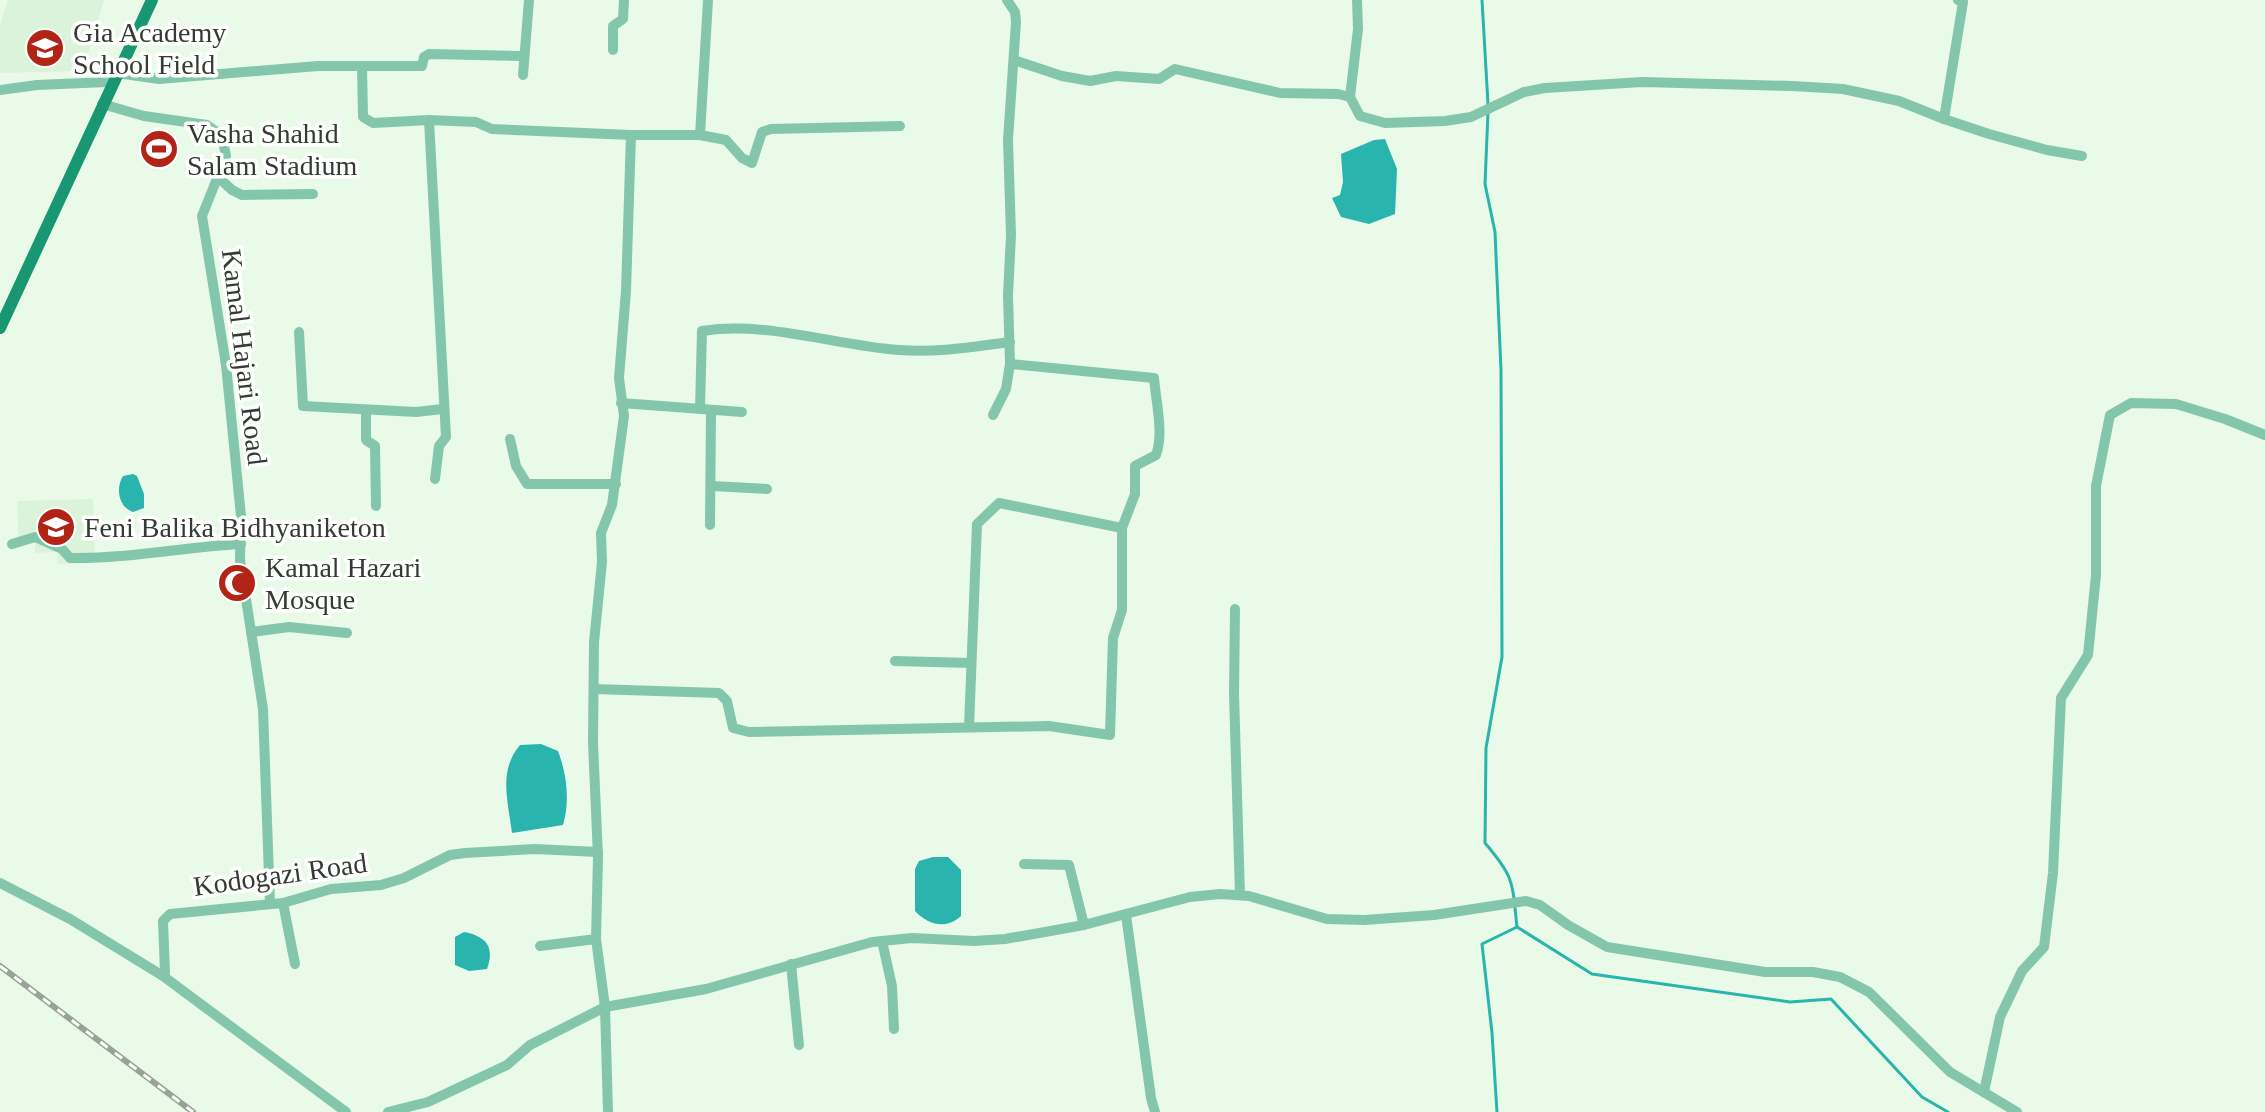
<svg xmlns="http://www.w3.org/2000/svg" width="2265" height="1112" font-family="Georgia,serif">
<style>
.built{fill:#dbf3da}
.water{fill:#29b4ad}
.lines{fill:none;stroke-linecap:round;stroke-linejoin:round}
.stream{stroke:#29b4ad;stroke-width:3}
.minor{stroke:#84c6ac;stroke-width:10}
.major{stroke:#199772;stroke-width:12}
.rail-casing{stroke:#96a395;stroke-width:6}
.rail{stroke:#fff;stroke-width:3;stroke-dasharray:9;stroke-linecap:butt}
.labels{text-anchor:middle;stroke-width:7;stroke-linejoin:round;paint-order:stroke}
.poi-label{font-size:28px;fill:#343b33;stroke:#fff;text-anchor:start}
.street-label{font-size:28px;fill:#343b33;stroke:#fff}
</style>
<rect width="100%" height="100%" fill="#e9fbe8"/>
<g class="built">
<path d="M8,0H104L83,71L0,73V25Z"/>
<path d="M93,499L95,563L58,564L57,552L35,553V543H19L17,501Z"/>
</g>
<g class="water">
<path d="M1385,139L1397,169L1395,214L1369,224L1341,217L1332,198L1340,195L1343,182L1341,154L1374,140Z"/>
<path d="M133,474L137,476L144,494V508L133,512C119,507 115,489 123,476Z"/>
<path d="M541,744L558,751C567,774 570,802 563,825L512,833C508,801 498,771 520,745Z"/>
<path d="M933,857H948L961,870V916C946,930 928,925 915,911V869L919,861Z"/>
<path d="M464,932C486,936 495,947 487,969L469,971L455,965V937Z"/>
</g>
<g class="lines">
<g class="stream">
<path d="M1482,0L1488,104"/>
<path d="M1488,112L1485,184L1495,232L1501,370L1502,657L1486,748L1485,843C1515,878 1512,882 1517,927"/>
<path d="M1497,1112L1492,1033L1482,944L1517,927L1592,974L1790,1002L1831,999L1922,1097L1948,1112"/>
</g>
<g class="minor">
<path d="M613,50V26L623,19L624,0"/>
<path d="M1014,60L1062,76L1090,81L1116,76L1159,79L1175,69L1280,93L1338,94L1350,97L1360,116L1385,123L1445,121L1471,117L1524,92L1545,88L1642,82L1792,86L1843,89L1899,101L1944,119L1989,134L2047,150L2082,156"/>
<path d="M362,67L363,117L373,123L429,120L476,122L492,129L631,135H700L726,140L742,158L752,163L762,132L771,129L900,126"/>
<path d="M117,73L159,79L318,66H422L424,57L429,54L523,56"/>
<path d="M523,75L529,0"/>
<path d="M0,90L37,85L107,82"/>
<path d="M1350,97L1358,29L1357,0"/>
<path d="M102,104L144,116L207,125L217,132L223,141L226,156L202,216L226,365L241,516L240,560L263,709L270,904"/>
<path d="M1944,119L1963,2L1958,0"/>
<path d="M429,120L446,437L439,446L435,479"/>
<path d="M700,135L708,0"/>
<path d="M218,177L232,190L242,195L313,194"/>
<path d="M299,332L303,406L416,412L443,409"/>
<path d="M621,403L742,412"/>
<path d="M700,409L702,331C767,321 834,345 899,350C936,353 973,347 1010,342"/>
<path d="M366,410V440L375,446L376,506"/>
<path d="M993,415L1006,389L1010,364L1008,295L1011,235L1008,140L1016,22L1015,12L1007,0"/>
<path d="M510,439L516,466L527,484H616"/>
<path d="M712,486L767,489"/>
<path d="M710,525L711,411"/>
<path d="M12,544L35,537L62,549L70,558C128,559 183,547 241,544"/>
<path d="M1235,609L1234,694L1240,895"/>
<path d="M251,632L289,627L347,633"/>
<path d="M895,661L971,663"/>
<path d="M594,689L719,693L727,701L733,728L749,732L1049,726L1110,735L1113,638L1122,610V528L1135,494V466L1156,455C1164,434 1156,402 1154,378L1010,364"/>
<path d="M969,727L977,524L999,503L1122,528"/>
<path d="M1024,864L1069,865L1084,925"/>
<path d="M0,883L70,919L163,976L165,973L163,921L170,914L283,903L331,889L381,885L404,878L450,855L465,853L535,849L598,852"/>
<path d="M283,903L295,964"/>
<path d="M1126,915L1151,1098L1155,1112"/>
<path d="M882,941L892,986L894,1029"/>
<path d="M540,946L596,939"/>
<path d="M791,964L799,1045"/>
<path d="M163,976L346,1112"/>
<path d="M1984,1092L2000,1017L2022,971L2044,947L2053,873L2061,698L2088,655L2096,575V486L2110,415L2131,403L2176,404L2225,419L2265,435"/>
<path d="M388,1112L428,1102L507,1065L530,1045L605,1007L706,989L872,942L912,938L974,941L1005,939L1084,925L1190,897L1220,894L1249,896L1327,919L1364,920L1434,915L1526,901L1540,905L1568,925L1607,947L1765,972H1813L1840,977L1869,992L1950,1072L2017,1112"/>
<path d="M608,1112L605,1007L596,939L598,857L593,743L594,642L602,562L601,533L612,505L624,416L619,378L626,291L631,135"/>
</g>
<path class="major" d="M0,328L152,0"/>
<g class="rail-casing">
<path id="rail" d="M0,966L193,1112"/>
</g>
<use href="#rail" class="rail"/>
</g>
<defs>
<g id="school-disc" transform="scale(2)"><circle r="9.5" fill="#b22416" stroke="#fff"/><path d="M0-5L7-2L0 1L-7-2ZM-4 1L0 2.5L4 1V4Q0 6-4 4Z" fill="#fff"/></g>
<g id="stadium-disc" transform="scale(2)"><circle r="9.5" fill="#b22416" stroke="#fff"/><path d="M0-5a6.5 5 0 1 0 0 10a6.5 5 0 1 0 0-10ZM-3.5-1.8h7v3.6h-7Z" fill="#fff"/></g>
<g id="mosque-disc" transform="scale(2)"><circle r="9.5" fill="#b22416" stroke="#fff"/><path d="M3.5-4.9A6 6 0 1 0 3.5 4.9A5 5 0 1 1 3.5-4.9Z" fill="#fff"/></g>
</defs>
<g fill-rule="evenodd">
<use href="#school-disc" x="45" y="48"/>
<use href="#stadium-disc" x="159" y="149"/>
<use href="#school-disc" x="56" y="527"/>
<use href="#mosque-disc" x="237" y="583"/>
</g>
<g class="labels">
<g class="poi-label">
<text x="73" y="42">Gia Academy<tspan x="73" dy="32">School Field</tspan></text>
<text x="187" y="143">Vasha Shahid<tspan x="187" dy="32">Salam Stadium</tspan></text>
<text x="84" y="537">Feni Balika Bidhyaniketon</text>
<text x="265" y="577">Kamal Hazari<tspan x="265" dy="32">Mosque</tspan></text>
</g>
<g class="street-label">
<text transform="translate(245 357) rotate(83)" y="10">Kamal Hajari Road</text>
<text transform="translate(280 874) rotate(-8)" y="10">Kodogazi Road</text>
</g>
</g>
</svg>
